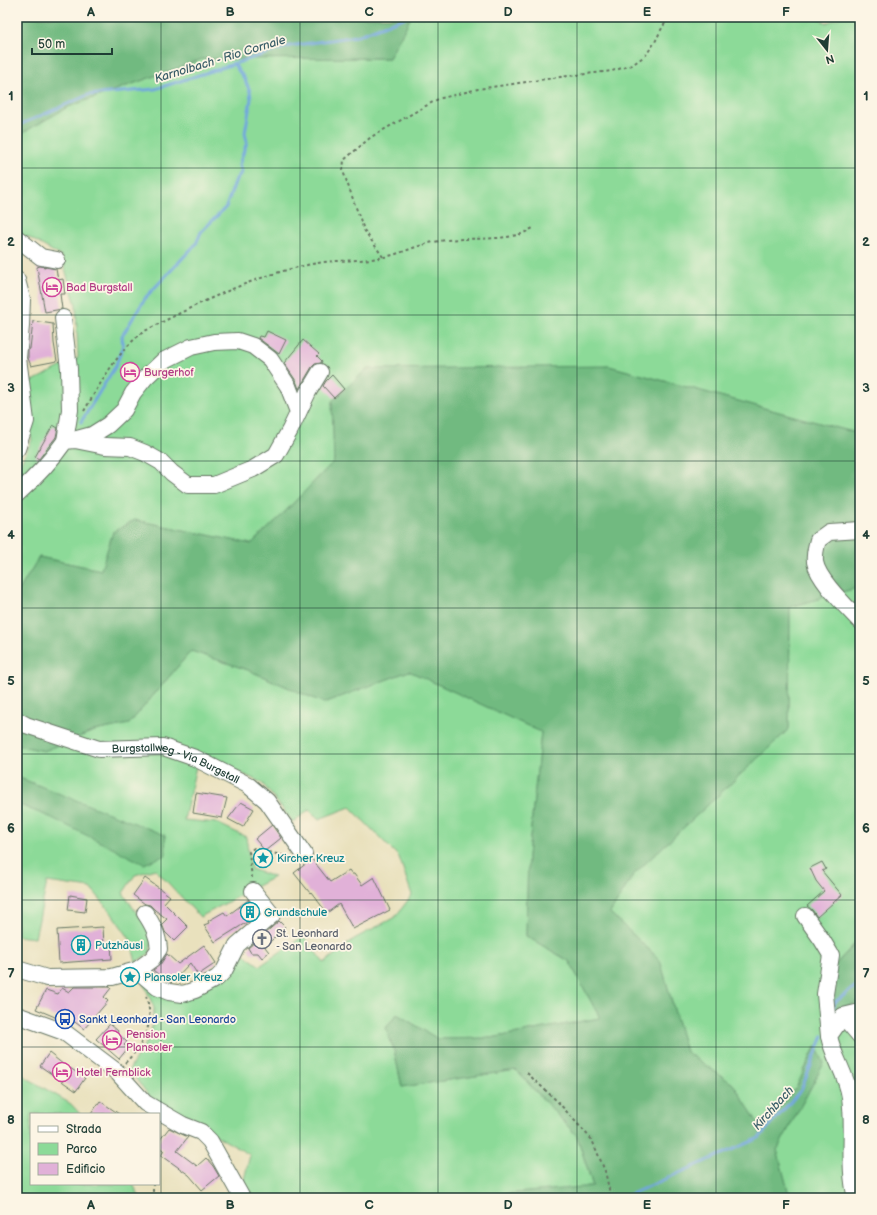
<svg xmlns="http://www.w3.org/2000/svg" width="877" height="1215" font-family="'Balsamiq Sans',sans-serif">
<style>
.green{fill:#8cda98;stroke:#568c66}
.forest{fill:#71ba80;stroke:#487c5a}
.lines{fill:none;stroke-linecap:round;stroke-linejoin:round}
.stream{stroke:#71a6de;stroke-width:3}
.building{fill:#e1b1d8}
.minor-casing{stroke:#667664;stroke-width:18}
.path{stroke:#667664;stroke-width:2;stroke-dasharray:3 3;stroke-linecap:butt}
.minor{stroke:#fff;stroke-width:16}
.grid{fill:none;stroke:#1f3d34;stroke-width:1;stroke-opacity:0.55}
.labels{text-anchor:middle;stroke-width:3.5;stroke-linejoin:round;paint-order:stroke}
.hotel-label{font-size:11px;fill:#b23c85;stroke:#fcf5e5;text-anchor:start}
.street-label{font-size:11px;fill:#1f3d34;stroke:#fcf5e5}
.culture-label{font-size:11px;fill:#0d838f;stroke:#fcf5e5;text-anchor:start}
.worship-label{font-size:11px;fill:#5b616d;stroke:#fcf5e5;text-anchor:start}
.transit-label{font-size:11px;fill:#164399;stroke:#fcf5e5;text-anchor:start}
.water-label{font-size:12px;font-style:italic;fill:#385c67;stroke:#fcf5e5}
.neatline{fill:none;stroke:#1f3d34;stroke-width:1.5}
.grid-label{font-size:13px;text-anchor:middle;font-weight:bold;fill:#1f3d34}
</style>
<rect width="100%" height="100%" fill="#fcf5e5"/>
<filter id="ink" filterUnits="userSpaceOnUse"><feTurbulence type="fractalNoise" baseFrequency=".025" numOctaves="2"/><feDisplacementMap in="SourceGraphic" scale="8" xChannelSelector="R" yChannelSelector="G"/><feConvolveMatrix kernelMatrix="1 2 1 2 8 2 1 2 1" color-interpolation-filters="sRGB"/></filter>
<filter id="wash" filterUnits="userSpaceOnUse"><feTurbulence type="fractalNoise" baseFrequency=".012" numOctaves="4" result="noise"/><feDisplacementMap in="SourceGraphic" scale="16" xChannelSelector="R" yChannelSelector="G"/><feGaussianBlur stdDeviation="0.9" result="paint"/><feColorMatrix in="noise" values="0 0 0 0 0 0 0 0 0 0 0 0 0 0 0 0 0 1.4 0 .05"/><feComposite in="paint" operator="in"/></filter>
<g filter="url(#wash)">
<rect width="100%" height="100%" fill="#e9e1bd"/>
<g class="green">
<path d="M411,17H816L826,23L841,17H860V434L609,366L332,401L334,461L280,517L251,544L135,520L113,532L101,570L39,557L17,594V470L32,440L19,388L78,358L76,305L61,256L28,237L17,241V136L68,107L202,59L389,58Z"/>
<path d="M860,587V938L828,972L833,1022L842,1008L860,1001V1198H790L777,1150L824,1063L815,1047L797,1086L762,1129L733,1084L686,1052L660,960L610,913L634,874L789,729L790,607Z"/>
<path d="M191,651L248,670L324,703L409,671L541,732L528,856L526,936L569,961L600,1018L491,1038L438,1039L397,1014L386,1028L394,1050L402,1087L516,1070L577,1136L593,1187L461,1198H192L196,1195L240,1196L250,1155L150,1097L129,1070L151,1034L154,1008L142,979L196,995L241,952L260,966L303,936L324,963L354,939L395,917L412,895L399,857L350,807L319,819L309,810L293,822L262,783L199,753L184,820L217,823L246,837L251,869L274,877L200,917L155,869L135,875L123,893L152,935L150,953L136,962L130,939L110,911L91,888L47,882L35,938L17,936V804L50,817L55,792L17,777V745L44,751L94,731L129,724Z"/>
<path d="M17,1072L71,1104L80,1114H31V1184H133L140,1198H17Z"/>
</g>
<g class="forest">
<path d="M17,17H411L389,58L202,59L68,107L17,136Z"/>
<path d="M609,366L860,434V587L790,607L789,729L634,874L610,913L660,960L686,1052L733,1084L762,1129L797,1086L816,1046L824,1063L777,1150L790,1198H461L593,1186L577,1136L516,1070L402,1087L394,1050L386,1028L397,1014L438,1039L491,1038L600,1018L569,961L526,936L528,856L541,732L409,671L324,703L248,670L191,651L129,724L94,731L44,751L17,745V594L39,557L101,570L113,532L135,520L251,544L280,517L334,461L332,401L367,369Z"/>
<path d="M17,777L165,835L166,855L144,864L50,817L17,804Z"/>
<path d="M860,939V1001L842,1008L833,1022L828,972Z"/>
</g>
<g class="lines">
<g class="stream">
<path d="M17,126L88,95L155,89L290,46L357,36L406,17"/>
<path d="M81,422L115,367L123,347L122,336L146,297L196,244L201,232L226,207L236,179L242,172L239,165L247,142L245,133L251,99L250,91L244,78L233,63"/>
<path d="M833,1008L835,1002L860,983"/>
<path d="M622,1198L759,1138L801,1090L823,1036"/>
</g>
</g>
<g id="blocks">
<g class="building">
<path d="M40,266L56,269L58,280L63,279L65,294H60L62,309L45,312L37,267Z"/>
<path d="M33,321L53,324L54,343L57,361L31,366L28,358V350L30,349Z"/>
<path d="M267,331L286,340L279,354L258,338L259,336L264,337Z"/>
<path d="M303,340L319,354L317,356L322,361L321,363L315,364L312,367L299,389L296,381L284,363Z"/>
<path d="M131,363L138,372L130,382L121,371Z"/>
<path d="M332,375L344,389L334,398L323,386L326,381Z"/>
<path d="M53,425L58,428L56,437L39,459L35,457Z"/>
<path d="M196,793L227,798L222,818L193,813Z"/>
<path d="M241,802L254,809L243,827L228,819Z"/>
<path d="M272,825L281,838L265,851L255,839Z"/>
<path d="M312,859L330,882L349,870L352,874H354L362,885L374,877L390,910L353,929L339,904L327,913L311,892L310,893L294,873Z"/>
<path d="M822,862L826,869L822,871L842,895L817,917L812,910L807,906L824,891L816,881L810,868Z"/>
<path d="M145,878L170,896L164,903L188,927L174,941L165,932L162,924L167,919L155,910L150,905L145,904L133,895Z"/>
<path d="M70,895L87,898L85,912L68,910Z"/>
<path d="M248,900L259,914L248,923L247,922L215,942L204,925L209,923L208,921L224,912L227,916Z"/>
<path d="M279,921L285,927L265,947L269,952L262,958L258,953H251L248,948Z"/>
<path d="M103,927L104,945L111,944L112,959L59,963L57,930Z"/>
<path d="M204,945L216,963L198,975L190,963L171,983L165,980L153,970L160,965L167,954L178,964Z"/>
<path d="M74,987H109L111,988L104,997L108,1001L84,1029L67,1016L55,1017L36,1009L46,990L58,994L62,988L69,992Z"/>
<path d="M110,1024L118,1031L117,1033L127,1042L124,1045L128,1048L119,1059L96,1039Z"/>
<path d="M49,1053L69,1069L70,1068L85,1078L76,1091L40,1066Z"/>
<path d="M100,1101L119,1114H91Z"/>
<path d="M169,1128L188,1137L177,1151L197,1166L206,1158L213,1166L219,1176L202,1190L189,1175L161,1155L164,1151L159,1147V1141Z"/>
</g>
</g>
</g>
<g filter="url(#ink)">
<use href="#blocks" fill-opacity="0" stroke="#667664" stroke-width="1"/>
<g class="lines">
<g class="minor-casing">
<g id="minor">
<path d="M17,238L41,257L57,260"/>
<path d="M17,280L22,299L21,326L18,358L26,421L17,449"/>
<path d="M63,318L69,369L70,410L65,441"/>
<path d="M77,439L92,435L108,425L124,410L133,393L145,378L163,361L191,347L214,342L238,341L253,346L270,359L288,386L298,412"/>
<path d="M17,494C35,478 51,461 65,441L75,440L105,446L130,447L145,453L161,462L172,473L188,485H214L253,469L276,455L290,430L308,392L320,372"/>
<path d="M860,530L829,532L818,540C816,547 814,554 815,562C818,580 847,607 860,621"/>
<path id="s1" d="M17,720L26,725L99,749L163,747L195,758L248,785L267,801L304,854"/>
<path d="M805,916L822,940L831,955L825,994L829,1036"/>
<path d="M17,969L47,978L112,977L137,970L152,959L159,949C158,935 153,925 145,913"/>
<path d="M137,970L157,987L169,992L183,994L195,990L217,978L224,971L237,945L272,915L253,891"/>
<path d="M17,1015L64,1032L117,1072L145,1103L183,1125L201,1132L210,1141L242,1198"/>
<path d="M843,1016L860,1036"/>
<path d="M856,1198C847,1164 855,1131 850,1097C847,1075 833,1057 829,1036L843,1016L860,1012"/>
</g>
</g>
<g class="path">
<path d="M383,257L364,230L343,171L344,160L371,137L438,99L478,89L560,77L612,71L632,65L646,55L655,42L663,26L670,17"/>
<path d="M84,411C101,383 116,353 143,332C197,304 252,276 312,264C335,259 361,262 384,257C401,254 417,245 434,242C462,236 493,242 521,234C526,232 531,229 535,227"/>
<path d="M252,878L249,852L254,848L292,858"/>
<path d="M125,1063C145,1043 155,1023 146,996"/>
<path d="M527,1073L558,1102L592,1140L605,1171L611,1198"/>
<path d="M153,1198V1184"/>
</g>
<use href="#minor" class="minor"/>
</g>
</g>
<path class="grid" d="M161,17V1198M300,17V1198M438,17V1198M577,17V1198M716,17V1198M17,168H860M17,315H860M17,461H860M17,608H860M17,754H860M17,900H860M17,1047H860"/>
<defs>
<g id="hotel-ring" transform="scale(1)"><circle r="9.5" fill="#fcf5e5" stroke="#d1479c" stroke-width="1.5"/><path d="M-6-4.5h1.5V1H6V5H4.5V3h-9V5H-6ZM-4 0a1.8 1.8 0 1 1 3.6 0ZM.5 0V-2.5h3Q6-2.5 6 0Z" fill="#d1479c"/></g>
<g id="sight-ring" transform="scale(1)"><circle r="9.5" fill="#fcf5e5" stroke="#0f9aa8" stroke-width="1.5"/><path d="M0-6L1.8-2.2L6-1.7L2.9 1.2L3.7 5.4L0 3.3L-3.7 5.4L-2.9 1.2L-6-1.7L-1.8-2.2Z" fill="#0f9aa8"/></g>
<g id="building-ring" transform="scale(1)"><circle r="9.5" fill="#fcf5e5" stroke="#0f9aa8" stroke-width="1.5"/><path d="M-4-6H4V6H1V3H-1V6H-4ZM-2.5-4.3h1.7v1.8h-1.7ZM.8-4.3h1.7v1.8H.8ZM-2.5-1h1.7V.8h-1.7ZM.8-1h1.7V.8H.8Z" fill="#0f9aa8"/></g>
<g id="church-ring" transform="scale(1)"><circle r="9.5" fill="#fcf5e5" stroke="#6b7280" stroke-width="1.5"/><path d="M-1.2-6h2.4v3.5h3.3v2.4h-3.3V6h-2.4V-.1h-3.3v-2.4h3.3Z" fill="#6b7280"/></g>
<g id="bus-ring" transform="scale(1)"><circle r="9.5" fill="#fcf5e5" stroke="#1a4fb4" stroke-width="1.5"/><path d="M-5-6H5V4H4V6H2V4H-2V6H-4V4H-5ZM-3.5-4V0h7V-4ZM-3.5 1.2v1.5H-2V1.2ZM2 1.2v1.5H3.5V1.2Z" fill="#1a4fb4"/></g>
</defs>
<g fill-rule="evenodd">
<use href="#hotel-ring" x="52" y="287"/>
<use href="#hotel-ring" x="130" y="372"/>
<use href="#sight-ring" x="263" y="858"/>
<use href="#building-ring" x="250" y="912"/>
<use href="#church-ring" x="262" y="939"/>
<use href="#building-ring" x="81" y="945"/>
<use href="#sight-ring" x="130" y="977"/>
<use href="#bus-ring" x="65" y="1019"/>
<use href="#hotel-ring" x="112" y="1040"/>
<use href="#hotel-ring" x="62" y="1072"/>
</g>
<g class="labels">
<g class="hotel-label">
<text x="66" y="291">Bad Burgstall</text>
<text x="144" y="376">Burgerhof</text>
<text x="126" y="1038">Pension<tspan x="126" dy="13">Plansoler</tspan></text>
<text x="76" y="1076">Hotel Fernblick</text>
</g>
<g class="street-label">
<text dy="4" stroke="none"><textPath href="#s1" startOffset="167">Burgstallweg - Via Burgstall</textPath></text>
</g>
<g class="culture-label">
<text x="277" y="862">Kircher Kreuz</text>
<text x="264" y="916">Grundschule</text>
<text x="95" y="949">Putzhäusl</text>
<text x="144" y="981">Plansoler Kreuz</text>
</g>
<g class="worship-label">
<text x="276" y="937">St. Leonhard<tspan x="276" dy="13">- San Leonardo</tspan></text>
</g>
<g class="transit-label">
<text x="79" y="1023">Sankt Leonhard - San Leonardo</text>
</g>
<g class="water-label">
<text transform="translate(220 59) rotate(-17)" y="4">Karnolbach - Rio Cornale</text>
<text transform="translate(773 1108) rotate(-48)" y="4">Kirchbach</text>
</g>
</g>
<rect width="877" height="1215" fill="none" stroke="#fcf5e5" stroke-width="44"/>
<rect x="30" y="1113" width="130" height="72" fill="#fcf5e5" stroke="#a4ab9e"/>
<rect x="38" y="1126" width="20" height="6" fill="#ffffff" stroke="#a4ab9e"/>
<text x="66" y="1133" font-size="12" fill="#1f3d34">Strada</text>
<rect x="38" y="1143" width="20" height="12" fill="#8cda98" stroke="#a4ab9e"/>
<text x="66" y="1153" font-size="12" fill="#1f3d34">Parco</text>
<rect x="38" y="1163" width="20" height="12" fill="#e1b1d8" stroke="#a4ab9e"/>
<text x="66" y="1173" font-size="12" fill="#1f3d34">Edificio</text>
<g transform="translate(827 50) rotate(163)" stroke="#fcf5e5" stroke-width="3" paint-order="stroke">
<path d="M0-3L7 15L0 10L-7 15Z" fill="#1f3d34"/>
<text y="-6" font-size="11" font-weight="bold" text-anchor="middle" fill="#1f3d34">N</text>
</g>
<path d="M32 48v6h80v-6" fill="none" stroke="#1f3d34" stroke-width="2"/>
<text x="38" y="48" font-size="12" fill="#1f3d34" stroke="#fcf5e5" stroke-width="3" paint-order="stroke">50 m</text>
<rect x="22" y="22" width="833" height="1171" class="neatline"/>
<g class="grid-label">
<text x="91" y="16">A</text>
<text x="230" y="16">B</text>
<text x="369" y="16">C</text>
<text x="508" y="16">D</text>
<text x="647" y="16">E</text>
<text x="786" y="16">F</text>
<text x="11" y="100">1</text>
<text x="866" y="100">1</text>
<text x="11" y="246">2</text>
<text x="866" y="246">2</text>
<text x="11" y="392">3</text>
<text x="866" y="392">3</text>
<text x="11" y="539">4</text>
<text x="866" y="539">4</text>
<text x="11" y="685">5</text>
<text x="866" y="685">5</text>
<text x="11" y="832">6</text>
<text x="866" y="832">6</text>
<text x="11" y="978">7</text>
<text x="866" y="978">7</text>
<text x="11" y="1124">8</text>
<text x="866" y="1124">8</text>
<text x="91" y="1209">A</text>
<text x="230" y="1209">B</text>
<text x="369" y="1209">C</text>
<text x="508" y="1209">D</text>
<text x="647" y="1209">E</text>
<text x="786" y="1209">F</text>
</g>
</svg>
